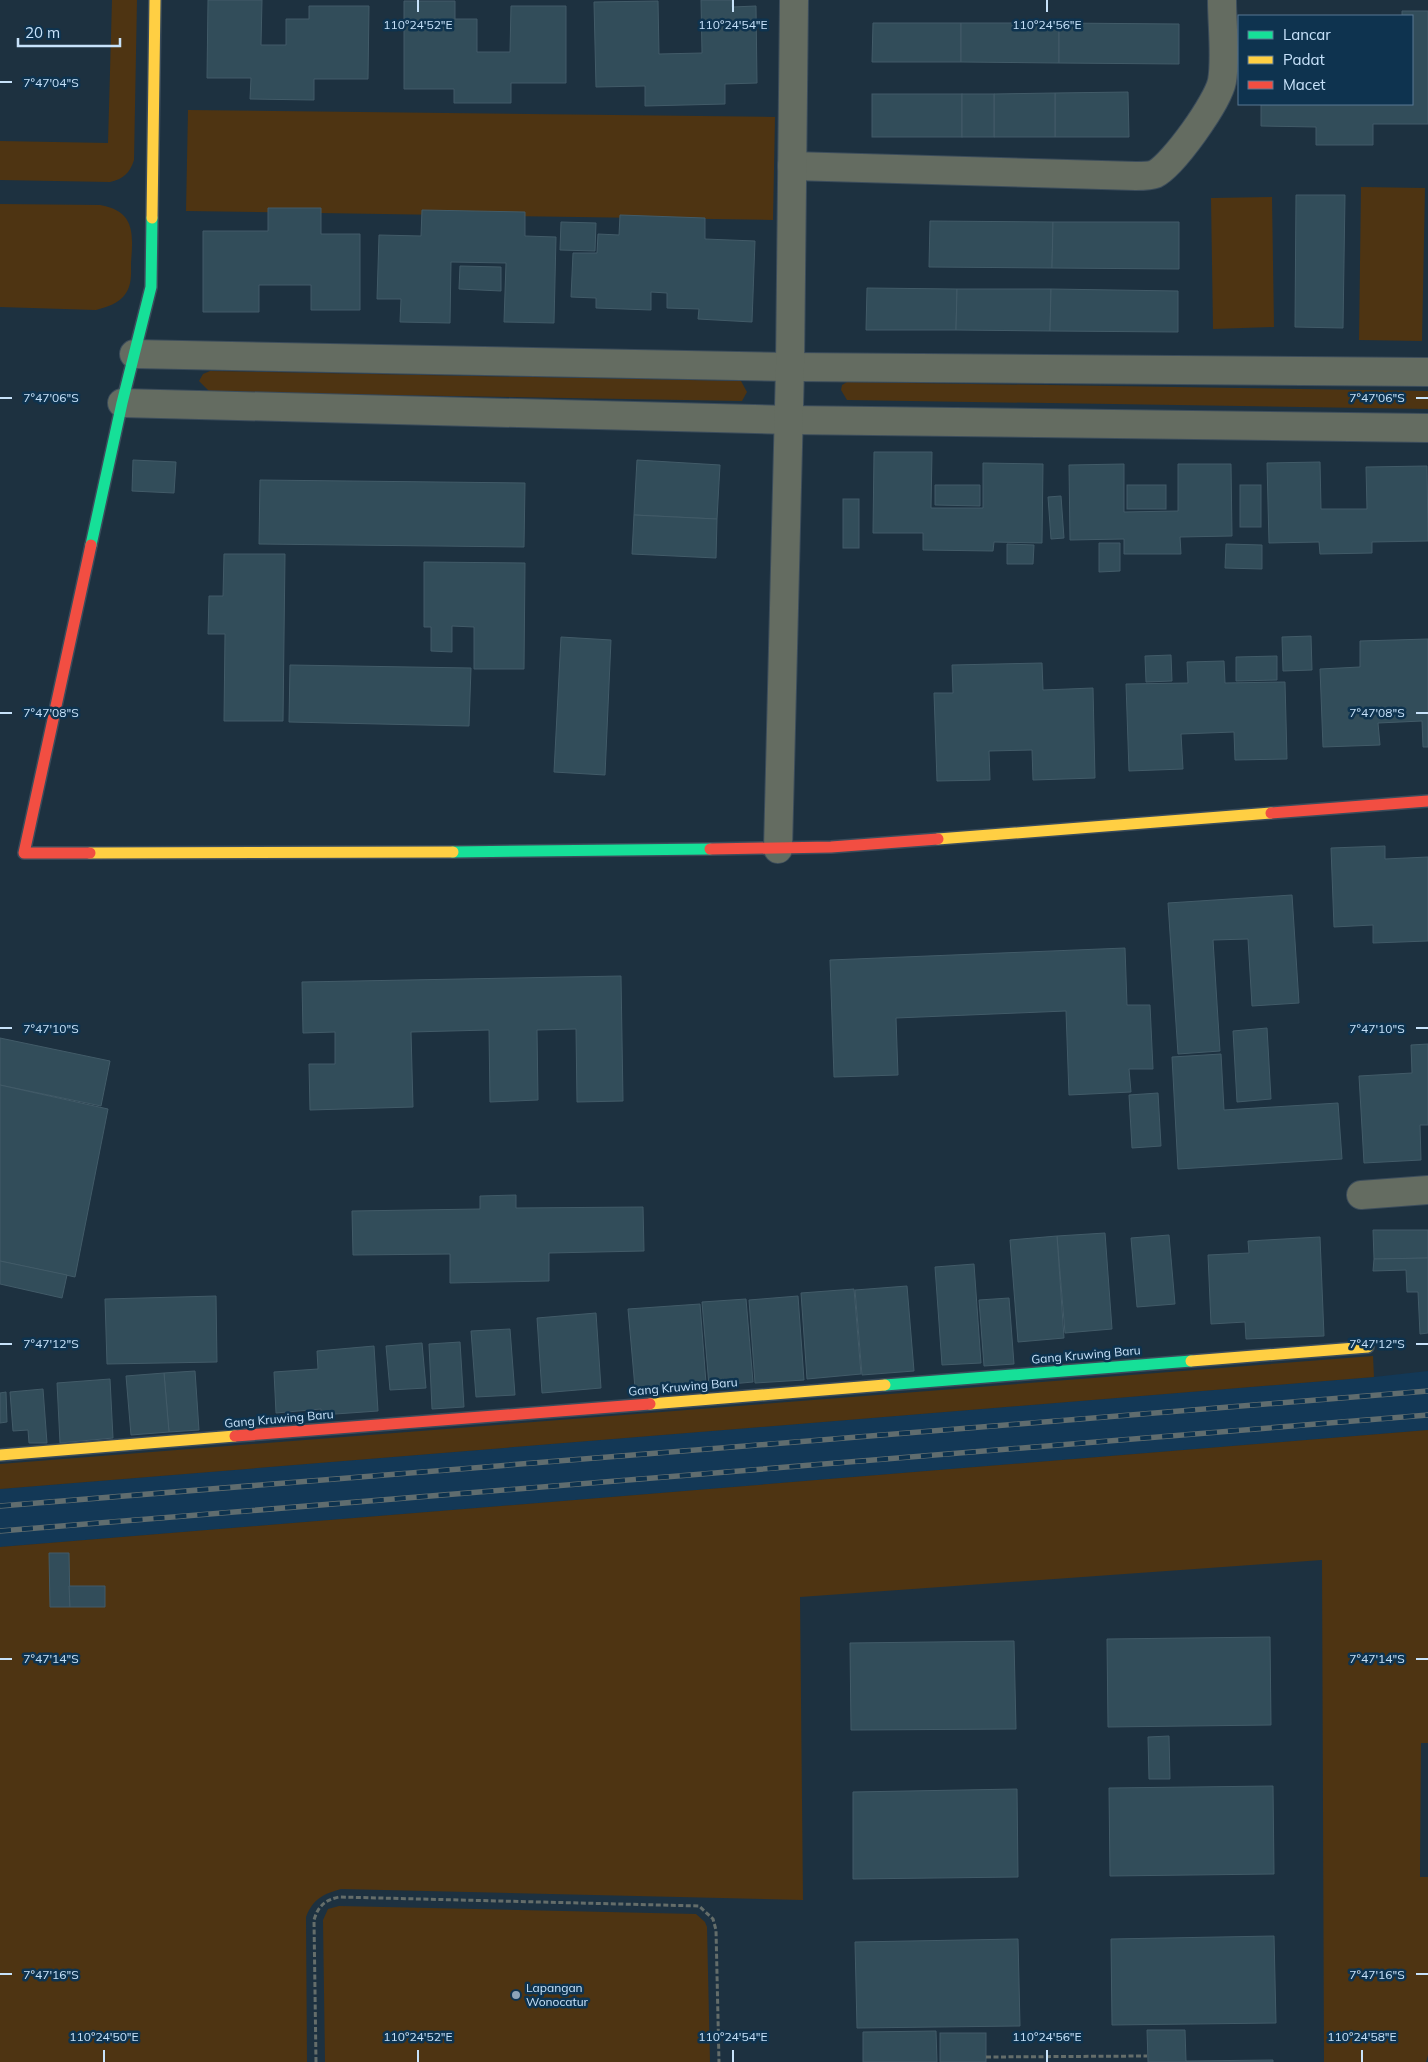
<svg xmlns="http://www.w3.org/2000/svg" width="1428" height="2062" font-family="Mulish,sans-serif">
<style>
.built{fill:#133856}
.green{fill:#4e3412}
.building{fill:#324d5a;stroke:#425b68}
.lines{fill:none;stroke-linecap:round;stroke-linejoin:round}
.street-casing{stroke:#3b4c5b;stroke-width:30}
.fast-casing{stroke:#3b4c5b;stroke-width:14}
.slow-casing{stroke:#3b4c5b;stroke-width:14}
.jam-casing{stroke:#3b4c5b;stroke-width:14}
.path{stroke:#646d6a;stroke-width:3;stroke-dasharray:5 2.5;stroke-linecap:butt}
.street{stroke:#646c61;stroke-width:28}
.fast{stroke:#16e098;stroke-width:11}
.slow{stroke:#ffcf43;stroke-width:11}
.jam{stroke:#f24e42;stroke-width:11}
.rail-casing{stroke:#606d6f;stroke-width:5.5}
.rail{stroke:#0e334f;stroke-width:4;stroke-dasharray:11;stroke-linecap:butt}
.ticks{fill:none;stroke:#c7e2fa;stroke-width:2}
.poi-dot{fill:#8ca4b9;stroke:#0e334f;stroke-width:2}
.labels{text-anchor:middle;stroke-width:5;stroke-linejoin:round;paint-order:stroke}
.street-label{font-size:12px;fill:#c7e2fa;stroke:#0e334f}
.poi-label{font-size:12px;fill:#c7e2fa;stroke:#0e334f;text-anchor:start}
.ticks-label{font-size:12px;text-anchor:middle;fill:#c7e2fa;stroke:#0e334f;stroke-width:5;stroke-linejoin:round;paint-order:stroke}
</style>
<rect width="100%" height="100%" fill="#1d3140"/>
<path class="built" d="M1428,1371V1430L0,1547V1489L1374,1377Z"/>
<g class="green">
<path d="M112,0H137L134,160C130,173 123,179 110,182L0,180V141L108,143Z"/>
<path d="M188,110L775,117L773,220L186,211Z"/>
<path d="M1361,187L1425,188L1422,341L1359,340Z"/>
<path d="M1272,197L1274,327L1213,329L1211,198Z"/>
<path d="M0,204L100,205C136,211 133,235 131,263C131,274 132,284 126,293C120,303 107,307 96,310L0,307Z"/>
<path d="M210,371L741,381L747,392L742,401L210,392L199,381L203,374Z"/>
<path d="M847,382L1428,391V409L847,400L841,390L842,385Z"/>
<path d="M1373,1356L1374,1377L0,1489V1464Z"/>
<path d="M1428,1430V1743H1421L1420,1877H1428V2055L1426,2062H1324L1322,1560L800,1597L803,1900L341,1889C323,1894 313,1899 306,1917L307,2062H0V1547Z"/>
<path d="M339,1906L696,1914L705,1922L707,1927L710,2062H325L323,1920L328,1909Z"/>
</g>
<g class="building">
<path d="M208,0H262L261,45H286V19H309V6H369L368,79H314V100L250,99L251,78H207Z"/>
<path d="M701,0H732V7L756,6L757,83L725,84V104L645,106V86L596,87L594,2L658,1L659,54L702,53Z"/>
<path d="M404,1H455V19H477V52H510L511,6H566V83H511V103H454V89H404Z"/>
<path d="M1402,11H1428V124H1373V145H1316V127L1261,126V104H1412V16H1402Z"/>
<path d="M873,23H961V62H872Z"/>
<path d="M961,23H1059V63L961,62Z"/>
<path d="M1059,23L1179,24V64L1059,63Z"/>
<path d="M1128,92L1129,137H1055V93Z"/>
<path d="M1055,93V137H994V94Z"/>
<rect x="872" y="94" width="90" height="43"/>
<rect x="962" y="94" width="32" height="43"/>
<path d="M1296,195H1345L1343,328L1295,327Z"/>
<path d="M268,208H321V234H360V310H311V285H259V312H203V231H268Z"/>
<path d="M422,210L525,212V236L556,237L554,323L504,322L506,263L451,262L450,323L400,322L401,299H377L379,235L421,236Z"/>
<path d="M620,215L705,218V239L755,241L752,322L698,319L699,309L667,308V293L651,292V310L596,308V298L571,297L573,253H597L598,234L619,235Z"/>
<path d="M930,221L1053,222L1052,268L929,267Z"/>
<path d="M561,222L596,223L595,251L560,250Z"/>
<path d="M1053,222H1179V269L1052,268Z"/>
<path d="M460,266L501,267V291L459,289Z"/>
<path d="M867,288L957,289L956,330H866Z"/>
<path d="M957,289H1051L1050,331L956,330Z"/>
<path d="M1051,289L1178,291V332L1050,331Z"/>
<path d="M874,452H932L931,508H983V463L1043,464L1042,543L994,542L993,551L923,550V533H873Z"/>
<path d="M133,460L176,462L174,493L132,491Z"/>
<path d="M637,460L720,465L717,519L634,515Z"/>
<path d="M1320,462L1321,509H1367L1366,467L1427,466L1428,541L1372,542V553L1320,554L1319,542L1269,543L1267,463Z"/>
<path d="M1124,464V512L1178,511V464H1231L1232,536L1180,537L1181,554H1124V539L1070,540L1069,465Z"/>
<path d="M260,480L525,483L524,547L259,544Z"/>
<path d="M935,485H980V506L935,505Z"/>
<rect x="1127" y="485" width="39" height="24"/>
<rect x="1240" y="485" width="21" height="42"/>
<path d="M1061,496L1064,538L1051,539L1048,497Z"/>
<rect x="843" y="499" width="16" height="49"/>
<path d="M634,515L717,519L716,558L632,554Z"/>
<path d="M1099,543H1120V571L1099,572Z"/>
<path d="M1007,544L1034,545L1033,564H1007Z"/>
<path d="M1226,544L1262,545V569L1225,568Z"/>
<path d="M224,554H285L283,721H224L225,634H208L209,596H223Z"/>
<path d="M424,562L525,563L524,669H474V627L452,626V652L431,651V627H424Z"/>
<path d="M1311,636L1312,670L1283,671L1282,637Z"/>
<path d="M561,637L611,640L605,775L554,772Z"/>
<path d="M1428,639V747H1423L1422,721L1378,723L1380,745L1323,747L1320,669L1360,667V641Z"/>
<path d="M1171,655L1172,681L1146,682L1145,656Z"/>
<path d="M1277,656V680L1236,681V657Z"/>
<path d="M1224,661L1225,683L1285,682L1287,759L1235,760L1234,732L1181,734L1183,769L1129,771L1126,684L1188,683L1187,662Z"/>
<path d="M1042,663L1043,690L1093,688L1095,778L1033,780L1032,750L989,751L990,780L937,781L934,693H953L952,665Z"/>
<path d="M290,665L471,668L469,726L289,722Z"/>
<path d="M1385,846V859L1428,857V941L1373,943V925L1334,927L1331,848Z"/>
<path d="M1292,895L1299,1003L1252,1006L1248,939L1213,940L1220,1051L1178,1054L1168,903Z"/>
<path d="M1125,948L1127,1005H1150L1153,1069H1129L1131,1092L1069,1095L1066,1011L896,1018L898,1075L834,1077L830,960Z"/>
<path d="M621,976L623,1101L577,1102L576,1029L537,1030L538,1100L490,1102L489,1030L411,1032L413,1107L310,1110L309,1064H335V1032L303,1033L302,982Z"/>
<path d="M1267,1028L1271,1099L1237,1102L1233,1031Z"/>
<path d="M0,1038L110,1061L101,1106L0,1085Z"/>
<path d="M1428,1044V1125H1420L1421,1160L1364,1163L1359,1076L1412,1073L1411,1045Z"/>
<path d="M1221,1054L1224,1110L1338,1103L1342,1159L1178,1169L1172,1057Z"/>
<path d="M0,1085L108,1109L75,1277L0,1261Z"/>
<path d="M1158,1093L1161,1146L1132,1148L1129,1095Z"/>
<path d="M516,1195V1208L643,1207L644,1251L549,1253V1281L450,1283V1254L353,1255L352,1211L480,1209V1196Z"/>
<path d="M1373,1230H1428V1258L1374,1259Z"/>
<path d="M1105,1233L1112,1329L1065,1333L1057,1236Z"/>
<path d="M1169,1235L1175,1304L1137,1307L1131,1238Z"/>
<path d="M1057,1236L1064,1338L1018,1342L1010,1240Z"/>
<path d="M1320,1237L1324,1336L1246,1339L1245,1322L1211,1324L1208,1255L1249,1253L1248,1241Z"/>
<path d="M1428,1258V1333L1420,1334L1418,1292H1407L1406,1270L1373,1271L1374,1259Z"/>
<path d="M0,1261L67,1275L62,1298L0,1284Z"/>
<path d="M974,1264L981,1363L942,1365L935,1267Z"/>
<path d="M907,1286L914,1371L862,1375L855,1290Z"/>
<path d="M854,1289L861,1374L807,1379L801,1293Z"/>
<path d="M216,1296L217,1362L107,1364L105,1299Z"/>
<path d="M798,1296L804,1380L755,1383L749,1300Z"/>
<path d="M1009,1298L1014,1364L984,1366L979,1300Z"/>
<path d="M746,1299L753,1382L709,1386L702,1302Z"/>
<path d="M700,1304L706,1383L635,1388L628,1309Z"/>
<path d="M596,1313L601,1388L542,1393L537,1318Z"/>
<path d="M510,1329L515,1395L476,1397L471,1331Z"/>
<path d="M460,1342L464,1407L432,1409L429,1344Z"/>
<path d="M422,1343L426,1388L390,1390L386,1346Z"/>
<path d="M374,1346L378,1411L321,1415V1409L276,1413L274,1372L318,1369L317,1351Z"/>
<path d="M195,1371L199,1430L169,1432L164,1373Z"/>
<path d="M164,1373L169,1432L131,1435L126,1376Z"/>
<path d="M110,1379L113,1438L60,1443L57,1383Z"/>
<path d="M43,1389L47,1443H29L28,1430L13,1431L10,1392Z"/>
<path d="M6,1392L7,1422L0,1423V1393Z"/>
<path d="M49,1553H69L70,1607H50Z"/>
<path d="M69,1586H105V1607H70Z"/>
<path d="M1270,1637L1271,1725L1108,1727L1107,1639Z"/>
<path d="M1014,1641L1016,1729L851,1730L850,1643Z"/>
<path d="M1169,1736L1170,1779H1149L1148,1737Z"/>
<path d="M1273,1786L1274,1874L1110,1876L1109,1788Z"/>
<path d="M1017,1789L1018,1877L853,1879V1792Z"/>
<path d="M1274,1936L1276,2023L1112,2025L1111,1939Z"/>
<path d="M1018,1939L1020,2026L857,2028L855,1942Z"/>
<path d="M1147,2030H1185L1186,2061L1273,2060V2062H1148Z"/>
<path d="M936,2031L937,2062H863V2032Z"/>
<rect x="940" y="2033" width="46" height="29"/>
</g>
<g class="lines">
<g class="street-casing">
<g id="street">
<path d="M792,166L1136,176C1141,176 1150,176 1155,174C1173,165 1218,102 1222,81C1226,59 1222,24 1222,0"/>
<path d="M134,354L790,367L1428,372"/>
<path d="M122,403L789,420L1428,428"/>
<path d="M778,849L790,367L794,0"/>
<path d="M1361,1195L1428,1190"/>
</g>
</g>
<g class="fast-casing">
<g id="fast">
<path d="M91,545L122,403L151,287L152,218"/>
<path d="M453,852L710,849"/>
<path d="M885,1385L1191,1361"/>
</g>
</g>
<g class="slow-casing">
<g id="slow">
<path d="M152,218L155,0"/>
<path d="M938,839L1271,813"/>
<path d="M90,853L453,852"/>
<path d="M1191,1361L1368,1347"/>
<path d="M650,1404L885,1385"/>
<path d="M0,1455L235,1436"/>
</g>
</g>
<g class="jam-casing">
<g id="jam">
<path d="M1271,813L1428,801"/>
<path d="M710,849L831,847L938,839"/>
<path d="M90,853H24L91,545"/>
<path d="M235,1436L650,1404"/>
</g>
</g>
<g class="path">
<path d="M986,2057L1147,2056"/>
<path d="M316,2062L314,1920C318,1906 325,1900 339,1897L699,1906L713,1919L716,1930L719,2062"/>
</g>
<use href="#street" class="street"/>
<use href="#fast" class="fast"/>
<use href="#slow" class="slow"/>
<use href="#jam" class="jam"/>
<g class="rail-casing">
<g id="rail">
<path d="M0,1506L1428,1391"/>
<path d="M0,1531L1428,1415"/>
</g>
</g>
<use href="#rail" class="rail"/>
</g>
<path class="ticks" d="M418,0V12M733,0V12M1047,0V12M0,82H12M0,398H12M1416,398H1428M0,713H12M1416,713H1428M0,1028H12M1416,1028H1428M0,1344H12M1416,1344H1428M0,1659H12M1416,1659H1428M0,1974H12M1416,1974H1428M104,2050V2062M418,2050V2062M733,2050V2062M1047,2050V2062M1362,2050V2062"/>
<circle class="poi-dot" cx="516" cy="1995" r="5"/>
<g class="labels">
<g class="street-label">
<text transform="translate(1086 1355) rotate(-5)" y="4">Gang Kruwing Baru</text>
<text transform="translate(683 1387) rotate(-5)" y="4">Gang Kruwing Baru</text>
<text transform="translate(279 1419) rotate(-5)" y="4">Gang Kruwing Baru</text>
</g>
<g class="poi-label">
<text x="526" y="1992">Lapangan<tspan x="526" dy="14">Wonocatur</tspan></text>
</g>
</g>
<g class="ticks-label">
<text x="418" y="29">110°24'52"E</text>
<text x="733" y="29">110°24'54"E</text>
<text x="1047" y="29">110°24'56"E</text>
<text x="51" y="87">7°47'04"S</text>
<text x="51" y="402">7°47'06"S</text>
<text x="1377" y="402">7°47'06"S</text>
<text x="51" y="717">7°47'08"S</text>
<text x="1377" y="717">7°47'08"S</text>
<text x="51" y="1033">7°47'10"S</text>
<text x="1377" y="1033">7°47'10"S</text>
<text x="51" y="1348">7°47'12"S</text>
<text x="1377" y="1348">7°47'12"S</text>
<text x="51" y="1663">7°47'14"S</text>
<text x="1377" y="1663">7°47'14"S</text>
<text x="51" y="1979">7°47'16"S</text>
<text x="1377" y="1979">7°47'16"S</text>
<text x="104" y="2041">110°24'50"E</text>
<text x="418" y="2041">110°24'52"E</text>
<text x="733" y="2041">110°24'54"E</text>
<text x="1047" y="2041">110°24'56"E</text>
<text x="1362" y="2041">110°24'58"E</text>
</g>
<rect x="1238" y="15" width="175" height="90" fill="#0e334f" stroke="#587993"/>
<rect x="1248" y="31" width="25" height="8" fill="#16e098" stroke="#587993"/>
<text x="1283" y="40" font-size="15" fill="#c7e2fa">Lancar</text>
<rect x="1248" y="56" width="25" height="8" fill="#ffcf43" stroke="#587993"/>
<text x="1283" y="65" font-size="15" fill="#c7e2fa">Padat</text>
<rect x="1248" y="81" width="25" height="8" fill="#f24e42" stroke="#587993"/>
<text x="1283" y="90" font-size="15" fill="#c7e2fa">Macet</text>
<path d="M18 38v8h102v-8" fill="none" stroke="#c7e2fa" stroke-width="2.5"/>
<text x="25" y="38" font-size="15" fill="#c7e2fa" stroke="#0e334f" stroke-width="4" paint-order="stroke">20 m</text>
</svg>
